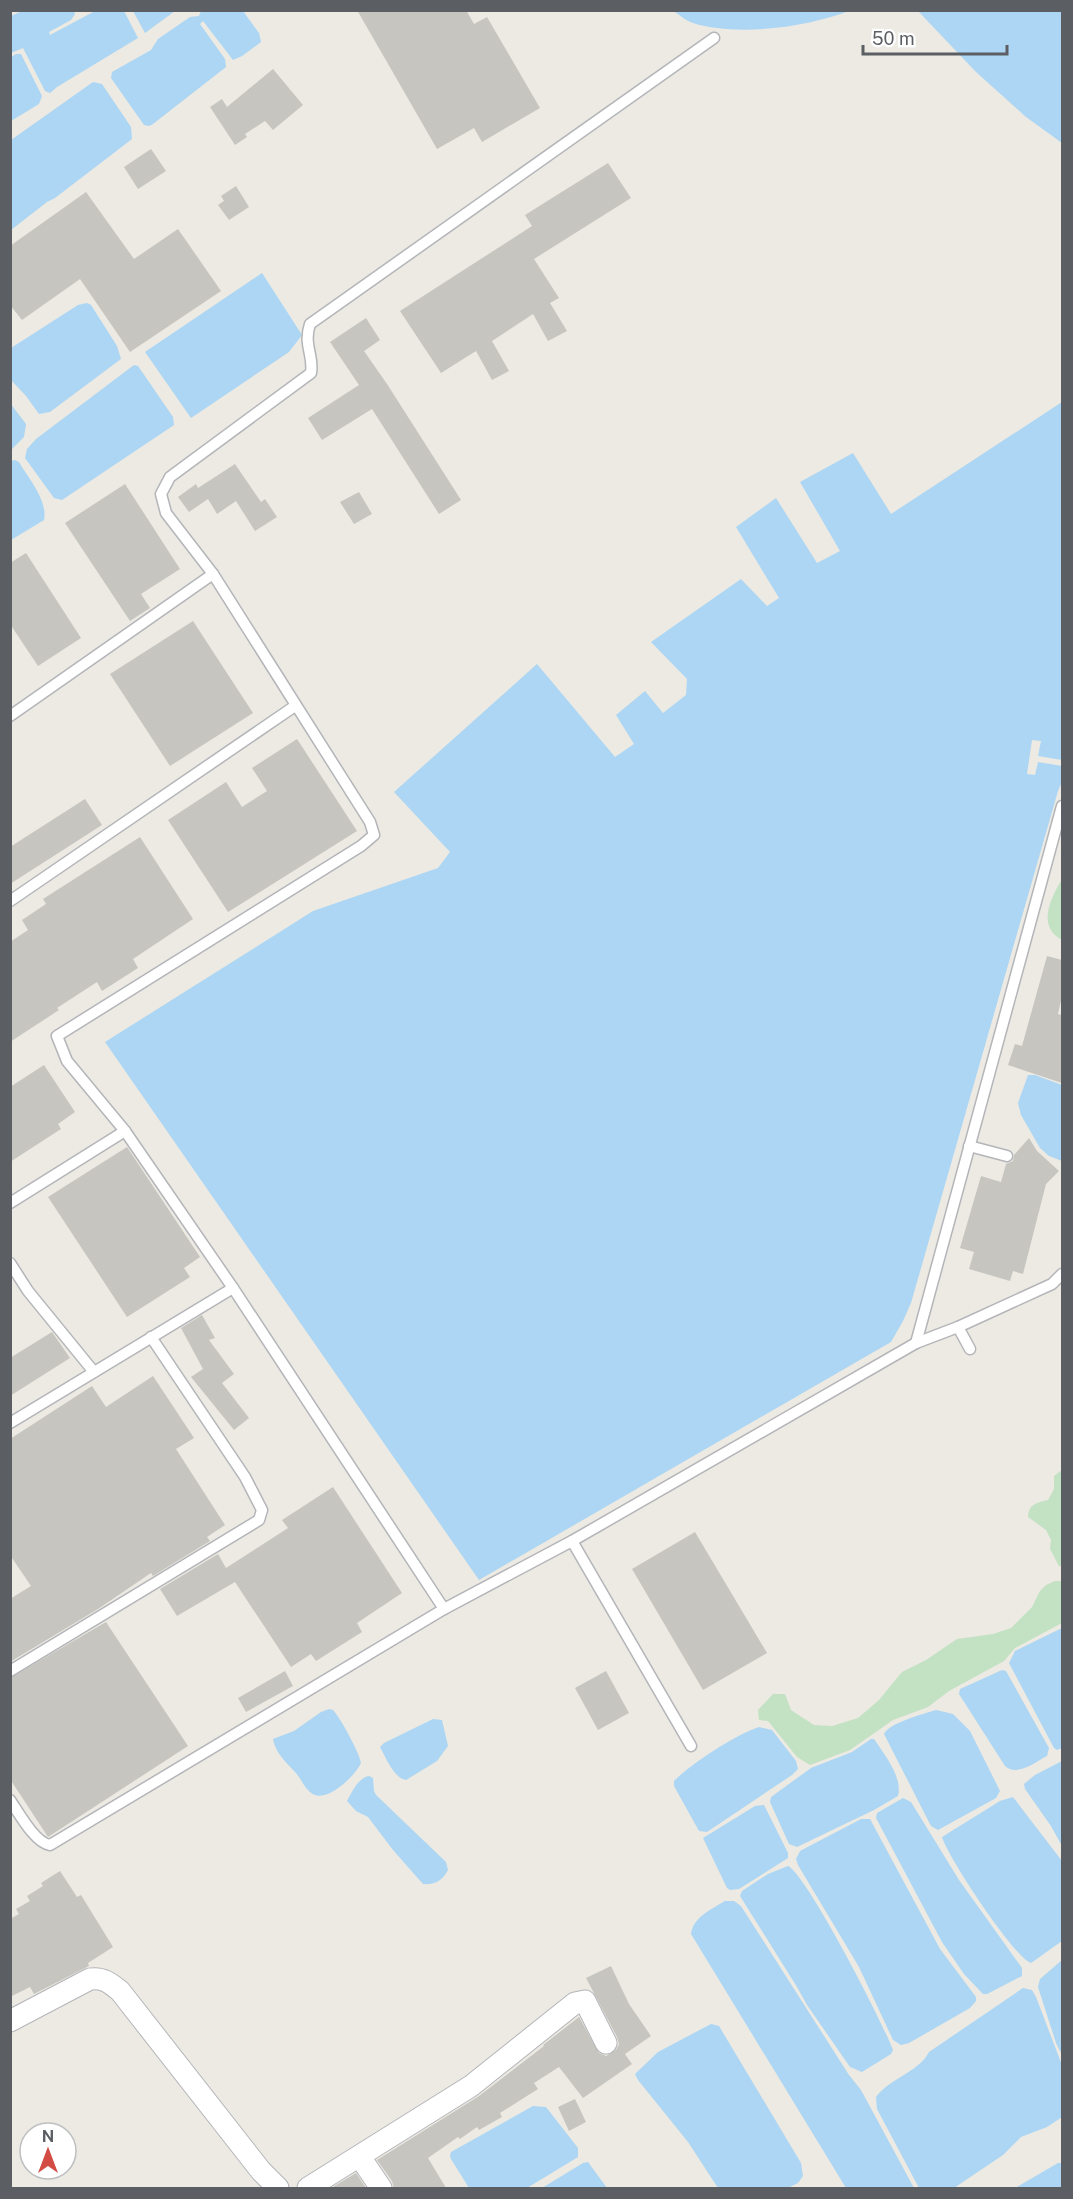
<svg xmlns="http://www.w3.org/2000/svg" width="1073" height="2199" font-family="'Public Sans',sans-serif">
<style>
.green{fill:#c3e1c3}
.water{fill:#acd6f3}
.pier{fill:#eceae3}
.building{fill:#c7c5c0}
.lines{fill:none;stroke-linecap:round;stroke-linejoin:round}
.service-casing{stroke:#b4b5b9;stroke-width:13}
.minor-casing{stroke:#b4b5b9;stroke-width:23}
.service{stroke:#fff;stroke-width:10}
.minor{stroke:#fff;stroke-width:21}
</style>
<rect width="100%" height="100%" fill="#eceae3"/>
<g class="green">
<path d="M1062,879V940C1036,926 1051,898 1062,879Z"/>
<path d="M1062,1470V1566H1059L1050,1549L1051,1540L1046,1530L1028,1517C1029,1504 1036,1503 1048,1500L1054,1489V1476Z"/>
<path d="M1055,1581H1062V1623L1015,1648L1004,1661L949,1691L928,1707L893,1720L850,1750L810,1765L797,1757L768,1721L759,1720L758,1710L773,1694H785L791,1710L814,1725L832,1726L858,1718L879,1700L902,1672L926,1660L957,1639L993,1634L1011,1628L1032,1607L1040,1591L1046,1585Z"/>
</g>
<g class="water">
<path d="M22,11H74L75,14L71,20L49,32L50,35L95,11H124L138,38L57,87L50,93L45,91L23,48L11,53V16Z"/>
<path d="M133,11H175L145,33Z"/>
<path d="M201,11H243L259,33L261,42L242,56L233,60L203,21L200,24L225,59L226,67L153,124L149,126L144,125L111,78L112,72L151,50L158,39L190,17L199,16Z"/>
<path d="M673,11V10L849,11C807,27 738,37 693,23C686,21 680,15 673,11Z"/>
<path d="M918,11H1062V143L1026,117L976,72Z"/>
<path d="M16,54H21L42,96L39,104L11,121V57Z"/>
<path d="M93,82L102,84L131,127L132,139L55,198L47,202L11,230V140Z"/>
<path d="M262,273L302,335L289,352L191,418L145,352Z"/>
<path d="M87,303L91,305L117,346L121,359L50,412L39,414L26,396L11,380V348L78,305Z"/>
<path d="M134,365L138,366L173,417L174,425L62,500L54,498L25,458L27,449L36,439Z"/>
<path d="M1062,402V782L1058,791L911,1303L903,1321L891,1342L479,1580L105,1042L313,911L438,868L450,852L394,792L537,664L615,757L634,744L616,715L645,691L663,713L686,695L687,679L651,642L741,579L767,606L779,598L736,527L776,498L817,563L840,551L800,482L853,453L891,514Z"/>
<path d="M10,403L26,424L24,437L11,450Z"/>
<path d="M15,460L19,462C28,478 48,500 44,520L11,540V461Z"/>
<path d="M1028,1075H1035L1062,1085V1161L1049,1156L1040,1148L1021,1115L1018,1103Z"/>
<path d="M1062,1628V1748L1057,1750L1054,1748L1009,1663L1015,1651Z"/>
<path d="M1002,1670L1006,1671L1049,1748L1047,1756C1035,1762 1017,1777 1005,1766L959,1694L960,1689Z"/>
<path d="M329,1709L333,1710C340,1717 360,1754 361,1763C355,1776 325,1806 310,1792C303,1786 300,1776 293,1770C285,1761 275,1752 273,1739L294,1731L321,1712Z"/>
<path d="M936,1710L953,1714L970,1731L1000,1791L996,1798L938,1830L931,1826L884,1734C889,1723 923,1714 936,1710Z"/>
<path d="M433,1719L442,1720L448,1746L437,1761L406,1780C394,1778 386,1758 380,1747L384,1743Z"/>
<path d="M759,1727L772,1730L796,1761L798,1769L792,1775L707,1832L699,1831L674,1786V1781C692,1763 735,1735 759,1727Z"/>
<path d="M871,1739H874C884,1754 903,1777 898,1796L874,1810L797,1847L789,1844L770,1802L771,1797L811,1768L852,1752Z"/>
<path d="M1062,1761V1846L1051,1826L1025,1789L1024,1784L1035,1775Z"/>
<path d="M369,1776L373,1778L374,1791L376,1795L446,1862L448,1870C442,1881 435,1885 423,1884L393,1850L368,1817L356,1811L347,1801C352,1792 358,1778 369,1776Z"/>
<path d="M1013,1797L1062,1861V1941L1031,1963C1015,1959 947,1856 942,1837L1000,1801Z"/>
<path d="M903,1798L911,1802L959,1880L1022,1968V1976L987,1994H983L964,1974L942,1942L876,1818L877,1813Z"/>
<path d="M764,1805L788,1853V1858L739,1889L730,1890L727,1888L703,1838L755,1806Z"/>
<path d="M861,1819H870L940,1949L976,1997V2001L970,2008L909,2043L901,2045L893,2040L859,1967L798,1865L796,1859L800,1851Z"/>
<path d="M788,1866C807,1875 883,2023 893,2050L891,2054L862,2072L850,2067L807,2005L797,1987L740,1896L742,1891L768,1874Z"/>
<path d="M725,1901H734L741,1906L849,2075L861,2090L914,2188H846L691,1934C693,1917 712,1909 725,1901Z"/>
<path d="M1062,1960V2055L1056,2043L1038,1987L1040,1979Z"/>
<path d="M1023,1988L1032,1990L1036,1997L1062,2065V2117L1047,2127L1021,2137L1003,2155L954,2188H919L877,2109L876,2097C890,2078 919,2072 929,2052Z"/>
<path d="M711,2024L719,2026L801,2163L803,2176L798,2183L788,2188H718L688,2142L638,2080L635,2074L658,2052Z"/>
<path d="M533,2106L546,2107L578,2148V2157L527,2188H469L451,2159L450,2156L451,2152Z"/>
<path d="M588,2162L607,2188H542L583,2163Z"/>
<path d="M1058,2163H1062V2188H1015Z"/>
</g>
<path class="pier" d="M1032,740L1041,741L1038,756L1062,760V766L1038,762L1035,775L1027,774Z"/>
<g class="building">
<path d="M357,10H466L474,24L487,17L540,108L482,142L474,128L437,149Z"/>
<path d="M273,69L303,105L273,130L265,121L245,134L247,137L235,145L210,107L222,99L227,107Z"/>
<path d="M151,149L166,171L138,189L124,167Z"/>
<path d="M608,163L631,198L534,259L559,298L550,303L567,331L548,341L533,314L492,341L509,371L492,380L476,351L441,373L400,311L532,226L525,215Z"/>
<path d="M236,186L249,207L229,220L218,205L224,201L221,196Z"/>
<path d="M86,192L134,259L178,229L221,291L130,352L80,279L22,320L10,305V246Z"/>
<path d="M366,318L380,340L364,351L387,384L461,500L439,514L372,409L322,440L308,418L359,385L330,342Z"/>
<path d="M235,464L261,502L265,499L277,517L255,531L236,501L217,514L208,499L189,512L178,497L196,484L198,488Z"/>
<path d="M125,484L180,569L141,594L150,608L130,621L65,523Z"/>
<path d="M359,492L372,514L354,524L340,502Z"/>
<path d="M26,553L81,638L38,666L10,624V563Z"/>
<path d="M193,621L253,713L170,766L110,674Z"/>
<path d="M297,739L357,831L228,912L168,820L226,782L242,807L267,791L252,768Z"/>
<path d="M85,799L102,825L10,884V847Z"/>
<path d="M140,837L193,919L133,959L138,968L102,991L97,982L57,1008L59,1010L10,1042V942L28,930L22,920L46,904L43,899Z"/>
<path d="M1047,956L1062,960V996L1058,1014L1062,1015V1083L1008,1065L1015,1044L1022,1046Z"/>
<path d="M44,1065L75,1112L58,1124L61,1129L10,1162V1087Z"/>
<path d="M1029,1138L1037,1151L1059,1171L1046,1184L1023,1274L1013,1271L1010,1281L969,1269L974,1252L960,1248L981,1176L1001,1182L1006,1164L1013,1161L1014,1155Z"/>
<path d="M127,1147L200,1257L184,1268L190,1277L127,1317L48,1197Z"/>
<path d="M202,1315L215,1338L209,1340L234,1374L222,1383L249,1418L234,1430L191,1377L203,1369L181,1328Z"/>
<path d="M52,1332L70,1358L10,1396V1358Z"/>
<path d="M153,1376L194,1438L176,1449L225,1525L207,1537L210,1541L153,1576L151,1573L98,1609L10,1662V1599L31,1586L10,1555V1439L92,1386L106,1407Z"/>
<path d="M333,1487L402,1593L357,1623L362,1632L316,1661L311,1654L291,1667L235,1582L177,1616L160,1589L218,1554L226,1568L288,1528L282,1520Z"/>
<path d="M695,1532L767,1653L703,1690L632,1569Z"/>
<path d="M106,1622L188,1746L48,1837L10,1779V1678Z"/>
<path d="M285,1671L293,1686L246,1712L238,1698Z"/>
<path d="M606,1671L629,1713L598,1730L575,1688Z"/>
<path d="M60,1871L77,1897L81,1895L113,1947L88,1963L89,1966L34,1994L30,1987L10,1997V1919L19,1914L16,1909L30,1901L27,1896L43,1886L41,1883Z"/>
<path d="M611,1966L629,2004L651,2036L625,2054L632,2064L583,2098L559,2067L534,2083L538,2089L500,2113L502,2117L479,2130L477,2127L460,2139L458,2137L428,2158L446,2188H394L392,2181L377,2160L479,2096L544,2046L543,2045L579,2017L599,2053L606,2056L616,2050L619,2044L617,2037L586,1978Z"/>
<path d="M575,2099L586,2122L569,2131L558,2107Z"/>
<path d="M356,2173L366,2188H331Z"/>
</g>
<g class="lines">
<g class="service-casing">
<g id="service">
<path d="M10,716L213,574"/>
<path d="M10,901L295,706"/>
<path d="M969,1146L1007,1156"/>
<path d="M10,1203L125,1131"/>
<path d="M10,1263L28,1291L94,1372"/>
<path d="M958,1327L970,1349"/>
<path d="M916,1343L1062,806"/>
<path d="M10,1423L233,1288"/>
<path d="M572,1541L691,1746"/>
<path d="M444,1609L233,1288L125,1131L67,1061L57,1036L361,846L374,835L370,822L213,574L166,513L161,494L170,477L311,373C314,355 303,345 310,324L714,38"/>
<path d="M10,1671L259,1520L262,1510L245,1477L151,1337"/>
<path d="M10,1800C19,1813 35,1843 50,1845L444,1609L572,1541L916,1343L958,1327L1052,1284L1062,1274"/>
</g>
</g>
<g class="minor-casing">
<g id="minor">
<path d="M10,2021L90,1979C103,1977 110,1983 120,1991L261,2171L278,2188"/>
<path d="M360,2157L381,2188"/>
<path d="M308,2188L471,2086L575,2003L585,2001L606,2043"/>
</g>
</g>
<use href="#service" class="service"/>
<use href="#minor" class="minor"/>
</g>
<rect width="1073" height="2199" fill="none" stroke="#5b5e62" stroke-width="24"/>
<g transform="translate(48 2151)"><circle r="28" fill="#ffffff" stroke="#bdbfc0" stroke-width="1.5"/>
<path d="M0-4.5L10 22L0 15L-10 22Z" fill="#d24c43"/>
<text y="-9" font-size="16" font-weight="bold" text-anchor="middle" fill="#5b5e62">N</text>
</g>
<path d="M863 45v9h144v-9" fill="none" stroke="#5b5e62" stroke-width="3"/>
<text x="872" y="45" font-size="18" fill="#5b5e62" stroke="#ffffff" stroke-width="4.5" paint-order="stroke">50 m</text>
</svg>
